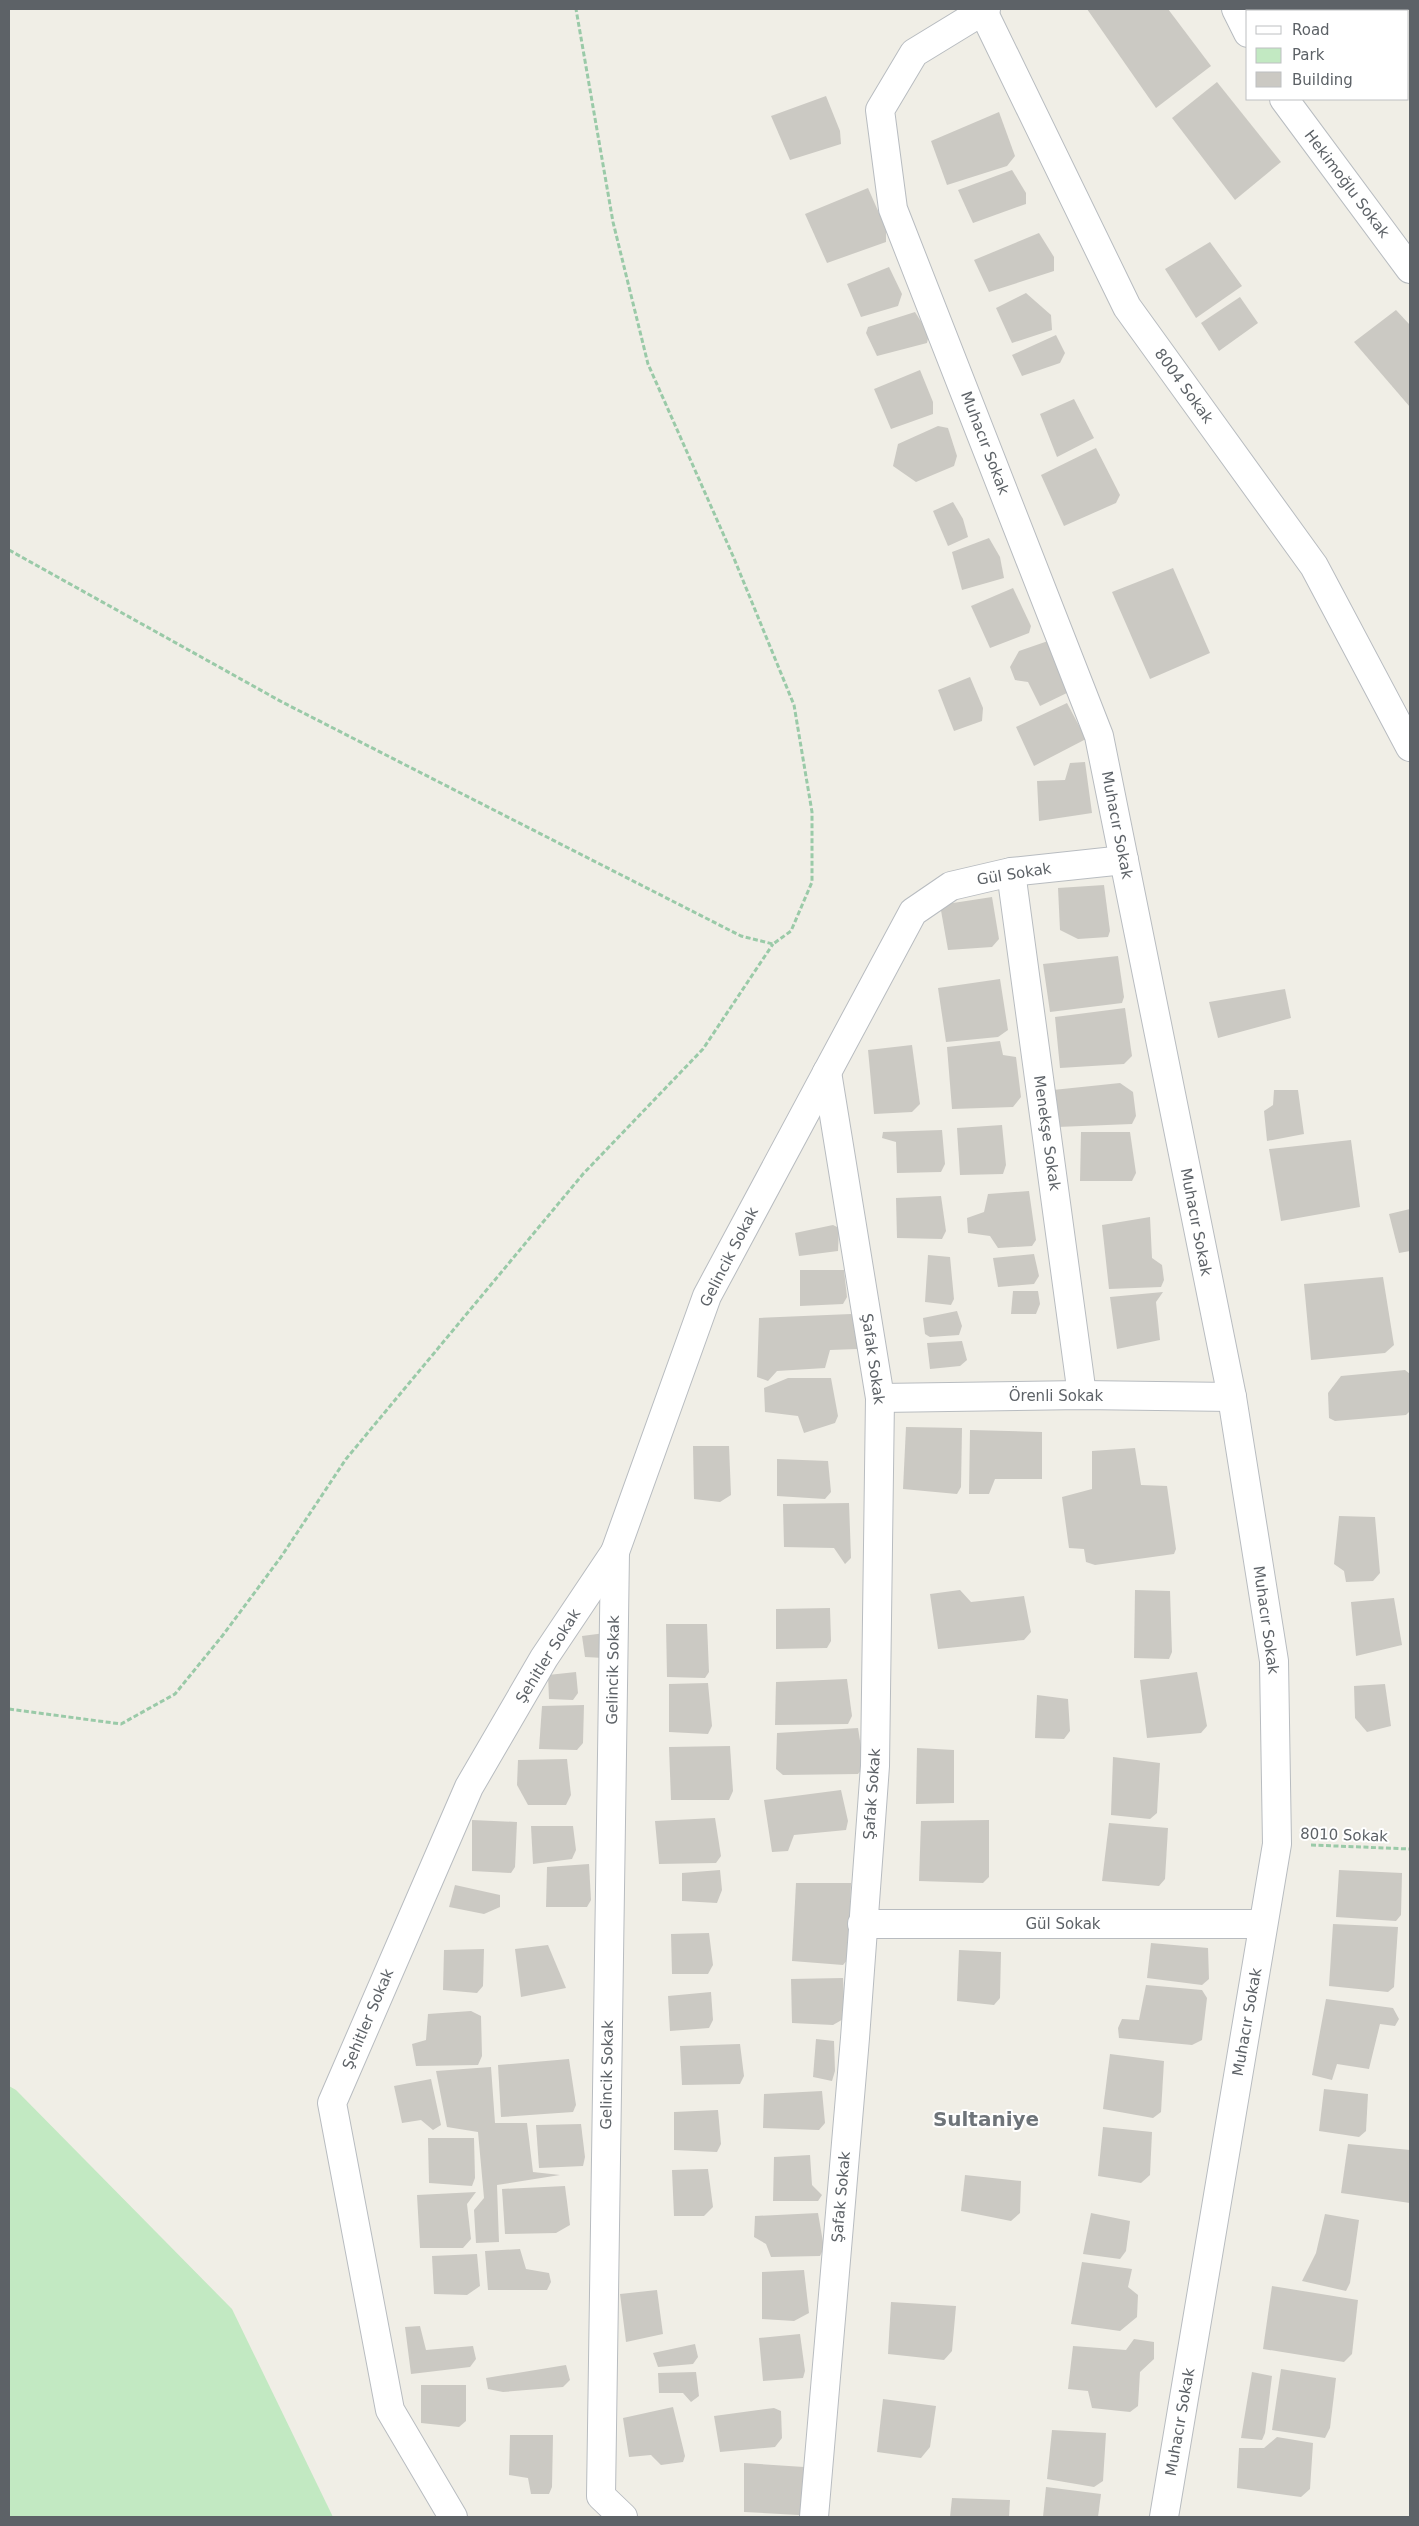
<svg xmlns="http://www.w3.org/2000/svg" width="1419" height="2526" font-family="'DejaVu Sans',sans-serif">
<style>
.green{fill:#c2e9c2}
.building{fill:#cbc9c3}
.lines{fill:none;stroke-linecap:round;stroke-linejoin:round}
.street-casing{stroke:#b8bcc0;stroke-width:30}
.path{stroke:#9acaa8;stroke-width:3;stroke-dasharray:5 2.5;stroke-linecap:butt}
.street{stroke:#fff;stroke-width:28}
.labels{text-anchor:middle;stroke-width:4;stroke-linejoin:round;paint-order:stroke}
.street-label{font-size:15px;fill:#5d6267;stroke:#fff}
.district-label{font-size:20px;font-weight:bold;fill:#6e7479;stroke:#fff}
</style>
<rect width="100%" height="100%" fill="#f0eee6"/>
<path class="green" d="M9,2086L16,2090L232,2309L333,2517H9Z"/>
<g class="building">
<path d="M1087,9H1168L1211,66L1156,108Z"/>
<path d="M1217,82L1281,162L1235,200L1172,118Z"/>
<path d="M826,96L840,131L841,144L790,160L771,116Z"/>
<path d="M999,112L1015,156L1007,166L947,185L931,141Z"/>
<path d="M1012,170L1026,193V204L973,223L958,190Z"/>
<path d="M868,188L886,229V242L827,263L805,214Z"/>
<path d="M1039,233L1054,257V271L989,292L974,260Z"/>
<path d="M1210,242L1242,286L1196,318L1165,269Z"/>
<path d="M889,267L902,294L898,306L861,317L847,284Z"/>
<path d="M1026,293L1051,315L1052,330L1012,343L996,308Z"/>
<path d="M1240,297L1258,323L1219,351L1201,323Z"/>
<path d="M1396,310L1410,325V407L1354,342Z"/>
<path d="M915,312L929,334L927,343L877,356L866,333L868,327Z"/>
<path d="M1056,335L1065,353L1060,363L1022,376L1012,355Z"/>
<path d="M920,370L933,402V414L891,429L874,389Z"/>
<path d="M1074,399L1094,438L1057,457L1040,414Z"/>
<path d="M938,426L948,428L957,456L954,466L916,482L893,466L898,444Z"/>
<path d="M1096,448L1120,495L1116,503L1064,526L1041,475Z"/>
<path d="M953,502L963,519L968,537L948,546L933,511Z"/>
<path d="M989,538L1000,557L1004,578L962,590L952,552Z"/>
<path d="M1173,568L1210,653L1150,679L1112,592Z"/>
<path d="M1013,588L1031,626L1029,633L990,648L971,606Z"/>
<path d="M1048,641L1071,691L1040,706L1028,682L1015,680L1010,667L1019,651Z"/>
<path d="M970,677L983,708L982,721L954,731L938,690Z"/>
<path d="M1067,703L1086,739L1034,766L1016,727Z"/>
<path d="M1085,762L1092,813L1039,821L1037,781L1065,780L1070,763Z"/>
<path d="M1104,885L1110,931L1108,937L1078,939L1060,930L1058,888Z"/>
<path d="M992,897L999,939L992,947L948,950L940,905Z"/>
<path d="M1118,956L1124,997L1122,1003L1050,1012L1043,964Z"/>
<path d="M1000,979L1008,1030L998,1037L946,1042L938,988Z"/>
<path d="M1285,989L1291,1018L1218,1038L1209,1002Z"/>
<path d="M1125,1008L1132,1056L1124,1064L1060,1068L1055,1017Z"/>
<path d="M1000,1041L1003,1055L1016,1057L1021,1097L1013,1107L952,1109L947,1047Z"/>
<path d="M912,1045L920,1104L912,1112L874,1114L868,1050Z"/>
<path d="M1120,1083L1133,1092L1136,1116L1132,1124L1057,1127L1053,1090Z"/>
<path d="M1274,1090H1298L1304,1134L1267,1141L1264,1111L1273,1105Z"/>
<path d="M1002,1125L1006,1165L1003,1174L960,1175L957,1128Z"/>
<path d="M942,1130L945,1164L941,1172L897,1173L896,1142L882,1138L883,1132Z"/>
<path d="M1081,1132H1130L1136,1173L1132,1181H1080Z"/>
<path d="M1351,1140L1360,1207L1281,1221L1269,1149Z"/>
<path d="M1029,1191L1036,1240L1032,1246L998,1248L990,1236L968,1233L967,1218L984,1212L988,1194Z"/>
<path d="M941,1196L946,1231L942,1239L897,1238L896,1198Z"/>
<path d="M1410,1209V1251L1399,1253L1389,1214Z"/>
<path d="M1150,1217L1152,1258L1162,1265L1164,1280L1161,1287L1109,1289L1102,1225Z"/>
<path d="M833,1225L839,1228L838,1251L799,1256L795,1233Z"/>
<path d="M1034,1254L1039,1276L1034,1284L998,1287L993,1258Z"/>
<path d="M928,1255L950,1257L954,1299L951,1305L925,1302Z"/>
<path d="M800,1270H844L847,1297L843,1304L800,1306Z"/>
<path d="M1383,1277L1394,1345L1385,1353L1311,1360L1304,1284Z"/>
<path d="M1013,1291H1038L1040,1304L1036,1314H1011Z"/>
<path d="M1163,1292L1156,1302L1160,1340L1117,1349L1110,1297Z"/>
<path d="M957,1311L962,1326L959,1335L930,1337L925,1334L923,1318Z"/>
<path d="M851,1314L858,1317L860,1340L857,1349L830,1350L825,1368L777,1371L768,1381L757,1377L759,1318Z"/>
<path d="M962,1341L967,1360L960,1366L930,1369L927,1343Z"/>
<path d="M1405,1370L1410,1374V1411L1406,1415L1335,1421L1329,1418L1328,1393L1341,1376Z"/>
<path d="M788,1378H831L838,1416L835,1423L804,1433L798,1416L765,1412L764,1388Z"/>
<path d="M906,1427L962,1428L961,1487L957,1494L903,1489Z"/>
<path d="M970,1430L1042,1432V1479H995L989,1494H969Z"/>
<path d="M693,1446H729L731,1495L720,1502L694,1499Z"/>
<path d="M1135,1448L1141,1485L1167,1486L1176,1549L1174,1554L1095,1565L1086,1562L1084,1549L1069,1548L1062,1497L1092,1489V1451Z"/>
<path d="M777,1459L828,1461L831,1492L825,1499L777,1496Z"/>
<path d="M849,1503L851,1558L845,1564L834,1548L784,1547L783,1504Z"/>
<path d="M1339,1516L1375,1517L1380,1573L1373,1581L1346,1582L1344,1571L1334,1564Z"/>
<path d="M960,1590L971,1602L1024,1596L1031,1632L1024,1640L938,1649L930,1594Z"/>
<path d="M1135,1590L1170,1591L1172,1652L1169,1659L1134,1658Z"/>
<path d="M1394,1598L1402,1645L1356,1656L1351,1602Z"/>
<path d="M830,1608L831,1641L827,1648L776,1649V1609Z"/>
<path d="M666,1624H707L709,1672L705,1678L667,1677Z"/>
<path d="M605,1633L604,1658L585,1657L582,1636Z"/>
<path d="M576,1672L578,1693L573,1700L549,1699L548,1675Z"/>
<path d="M1197,1672L1207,1726L1201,1733L1147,1738L1140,1680Z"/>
<path d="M847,1679L852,1716L848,1724L775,1725L776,1682Z"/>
<path d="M708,1683L712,1726L708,1734L669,1732V1684Z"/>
<path d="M1385,1684L1391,1726L1367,1732L1355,1718L1354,1686Z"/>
<path d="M1037,1695L1068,1699L1070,1731L1064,1739L1035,1738Z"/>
<path d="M584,1705L583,1743L577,1750L539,1749L542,1706Z"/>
<path d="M858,1728L864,1766L858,1774L783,1775L776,1769L777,1733Z"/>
<path d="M730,1746L733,1791L729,1800H671L669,1747Z"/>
<path d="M917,1748L954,1750V1803L916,1804Z"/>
<path d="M1113,1757L1160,1763L1157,1813L1150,1819L1111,1815Z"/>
<path d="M567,1759L571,1795L566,1805H528L517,1785L518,1760Z"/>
<path d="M841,1790L848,1821L846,1830L794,1835L788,1851L772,1852L764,1800Z"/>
<path d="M715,1818L721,1856L716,1863L659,1864L655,1821Z"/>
<path d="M472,1820L517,1822L515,1867L511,1873L472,1871Z"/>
<path d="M989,1820V1877L983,1883L919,1881L921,1821Z"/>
<path d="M1109,1823L1168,1828L1165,1879L1159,1886L1102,1881Z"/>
<path d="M531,1826H573L576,1850L572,1859L533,1864Z"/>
<path d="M589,1864L591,1900L587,1907H546L547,1867Z"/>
<path d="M720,1870L722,1890L717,1903L682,1901V1873Z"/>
<path d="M1339,1870L1402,1873L1401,1915L1396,1921L1336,1917Z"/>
<path d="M796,1883H851L849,1958L843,1965L792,1961Z"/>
<path d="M455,1885L500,1895V1907L484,1914L449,1907Z"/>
<path d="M1333,1924L1398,1927L1394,1987L1388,1992L1329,1986Z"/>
<path d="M709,1933L713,1965L708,1974H672L671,1934Z"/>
<path d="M1151,1943L1208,1948L1209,1979L1202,1985L1147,1978Z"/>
<path d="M548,1945L566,1988L521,1997L515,1949Z"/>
<path d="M484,1949L483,1986L477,1993L443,1990L444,1950Z"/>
<path d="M959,1950L1001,1952L1000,1998L994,2005L957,2001Z"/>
<path d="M843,1978L845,2018L833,2025L792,2023L791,1979Z"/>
<path d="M1146,1985L1202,1990L1207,1998L1202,2040L1192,2045L1119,2038L1118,2028L1122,2019L1139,2020Z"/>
<path d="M711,1992L713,2020L709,2028L670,2031L668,1996Z"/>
<path d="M1326,1999L1393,2008L1399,2019L1395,2026L1380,2024L1369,2069L1337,2064L1332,2080L1312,2075Z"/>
<path d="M471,2011L481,2016L482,2056L478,2065L416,2066L412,2044L426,2040L428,2014Z"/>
<path d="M816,2039L834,2041L835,2071L832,2081L813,2077Z"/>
<path d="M740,2044L744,2076L740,2084L682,2085L680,2046Z"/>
<path d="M1110,2054L1164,2061L1161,2112L1153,2118L1103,2109Z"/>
<path d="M569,2059L576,2105L573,2112L501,2117L498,2065Z"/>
<path d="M491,2067L495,2123H527L533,2172L560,2175L497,2185L499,2242L476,2243L474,2210L484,2198L478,2132L447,2127L436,2071Z"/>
<path d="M431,2079L441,2125L433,2130L421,2120L402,2123L394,2086Z"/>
<path d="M1324,2089L1368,2094L1366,2131L1359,2137L1319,2131Z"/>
<path d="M822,2091L825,2123L819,2130L763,2128L764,2094Z"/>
<path d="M718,2110L721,2144L717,2152L674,2150V2112Z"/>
<path d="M581,2124L585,2157L583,2166L539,2168L536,2125Z"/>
<path d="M1103,2127L1152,2132L1150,2175L1141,2183L1098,2176Z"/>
<path d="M428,2138H474L475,2178L472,2186L429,2183Z"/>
<path d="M1348,2144L1410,2150V2203L1341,2193Z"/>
<path d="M810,2155L812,2185L822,2195L818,2201H773L774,2157Z"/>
<path d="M708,2169L713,2207L704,2216H674L672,2170Z"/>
<path d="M965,2175L1021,2181L1020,2213L1011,2221L961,2211Z"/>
<path d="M565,2186L570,2225L556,2233L505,2234L502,2189Z"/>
<path d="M476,2192L467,2204L471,2239L463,2248H420L417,2195Z"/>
<path d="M818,2213L824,2248L820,2256L771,2257L766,2244L754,2237L755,2216Z"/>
<path d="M1091,2213L1130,2221L1126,2251L1120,2259L1083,2254Z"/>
<path d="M1325,2214L1359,2220L1350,2283L1346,2291L1302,2281L1316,2253Z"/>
<path d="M520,2249L526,2269L549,2273L551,2282L547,2290H488L485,2251Z"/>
<path d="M477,2254L480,2286L467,2295L434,2294L432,2256Z"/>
<path d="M1082,2262L1132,2269L1128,2287L1138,2295L1137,2317L1120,2331L1071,2324Z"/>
<path d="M804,2270L809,2313L794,2321L762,2319V2272Z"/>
<path d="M1272,2286L1358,2300L1352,2354L1344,2362L1263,2349Z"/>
<path d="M657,2290L663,2334L626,2342L620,2294Z"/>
<path d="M891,2302L956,2306L952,2351L944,2360L888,2354Z"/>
<path d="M420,2326L426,2350L473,2346L476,2359L470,2367L411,2374L405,2327Z"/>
<path d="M800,2334L805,2371L803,2378L763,2381L759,2338Z"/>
<path d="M1134,2339L1154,2342V2359L1140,2372L1138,2406L1130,2412L1092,2408L1088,2391L1068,2389L1073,2346L1126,2350Z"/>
<path d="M695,2344L698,2357L693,2364L658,2367L653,2353Z"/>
<path d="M566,2365L570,2380L563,2387L503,2392L488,2389L486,2378Z"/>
<path d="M1281,2369L1336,2378L1330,2428L1325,2438L1272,2430Z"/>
<path d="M696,2372L699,2396L691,2402L683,2393H659L658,2373Z"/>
<path d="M1252,2372L1272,2376L1265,2433L1262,2440L1241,2438Z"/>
<path d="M421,2385H466V2421L459,2427L421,2423Z"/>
<path d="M883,2399L936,2406L930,2447L921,2458L877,2452Z"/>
<path d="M673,2407L685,2456L683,2462L661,2465L651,2455L629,2457L623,2418Z"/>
<path d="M774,2408L781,2411L782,2438L775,2447L720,2452L714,2416Z"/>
<path d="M1052,2430L1106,2433L1103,2481L1094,2487L1047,2479Z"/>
<path d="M510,2435H553L552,2487L549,2494H531L528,2478L509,2475Z"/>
<path d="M1277,2437L1313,2443L1310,2489L1301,2497L1237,2488L1239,2448H1264Z"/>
<path d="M744,2463L804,2467L805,2508L799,2515L744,2512Z"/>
<path d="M1046,2487L1101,2494L1098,2517H1043Z"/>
<path d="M952,2498L1010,2500L1009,2517H950Z"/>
</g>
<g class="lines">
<g class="street-casing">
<g id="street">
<path d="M986,9L914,53L880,110L893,209L1099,736L1232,1397L1274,1661L1277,1844L1164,2517"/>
<path d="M1236,9L1248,33"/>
<path d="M983,11L1127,307L1314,566L1410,747"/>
<path d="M1284,99L1410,269"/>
<path d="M1011,872L1082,1395"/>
<path d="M880,1398L1082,1395L1232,1397"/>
<path d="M862,1924H1263"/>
<path d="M453,2517L390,2410L332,2103L469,1787L544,1658L615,1552"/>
<path d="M623,2517L601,2496L615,1552L707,1296L913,912L951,886L1011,872L1124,860"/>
<path d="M814,2517L855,2038L875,1766L880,1398L827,1072"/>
</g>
</g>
<g class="path">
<path d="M9,550L282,702L741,936L773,944L791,931L812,882V812L794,705L733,556L648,364L613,222L576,9"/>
<path d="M9,1709L121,1724L175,1694L223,1635L281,1557L346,1459L583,1174L703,1049L773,944"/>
<path d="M1311,1845L1410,1849"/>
</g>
<use href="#street" class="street"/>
</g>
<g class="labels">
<g class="street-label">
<text transform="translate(1347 184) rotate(53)" y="5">Hekimoğlu Sokak</text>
<text transform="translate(1184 386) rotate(54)" y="5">8004 Sokak</text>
<text transform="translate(985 443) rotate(69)" y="5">Muhacır Sokak</text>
<text transform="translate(1117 825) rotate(79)" y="5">Muhacır Sokak</text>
<text transform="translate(1014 874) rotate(-9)" y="5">Gül Sokak</text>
<text transform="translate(1047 1133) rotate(82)" y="5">Menekşe Sokak</text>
<text transform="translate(1196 1222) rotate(79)" y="5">Muhacır Sokak</text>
<text transform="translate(729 1257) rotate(-63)" y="5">Gelincik Sokak</text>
<text transform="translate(873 1359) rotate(82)" y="5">Şafak Sokak</text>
<text x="1056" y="1401">Örenli Sokak</text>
<text transform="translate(1266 1620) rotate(82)" y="5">Muhacır Sokak</text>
<text transform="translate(548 1656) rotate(-58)" y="5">Şehitler Sokak</text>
<text transform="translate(613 1670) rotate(-89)" y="5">Gelincik Sokak</text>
<text transform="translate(872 1794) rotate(-86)" y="5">Şafak Sokak</text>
<text transform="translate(1344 1835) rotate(2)" y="5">8010 Sokak</text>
<text x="1063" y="1929">Gül Sokak</text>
<text transform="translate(368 2019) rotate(-67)" y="5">Şehitler Sokak</text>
<text transform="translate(1247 2022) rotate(-80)" y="5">Muhacır Sokak</text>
<text transform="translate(607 2075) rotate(-89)" y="5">Gelincik Sokak</text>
<text transform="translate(841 2197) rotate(-85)" y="5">Şafak Sokak</text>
<text transform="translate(1180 2422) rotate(-80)" y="5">Muhacır Sokak</text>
</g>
<g class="district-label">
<text x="986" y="2126">Sultaniye</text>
</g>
</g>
<rect width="1419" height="2526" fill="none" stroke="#5d6267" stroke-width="20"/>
<rect x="1246" y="10" width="162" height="90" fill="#ffffff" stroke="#bec0c2"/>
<rect x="1256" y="26" width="25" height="8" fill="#ffffff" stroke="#bec0c2"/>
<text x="1292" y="35" font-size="15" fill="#5d6267">Road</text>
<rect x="1256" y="48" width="25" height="15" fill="#c2e9c2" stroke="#bec0c2"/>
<text x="1292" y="60" font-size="15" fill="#5d6267">Park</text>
<rect x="1256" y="72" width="25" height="15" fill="#cbc9c3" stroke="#bec0c2"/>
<text x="1292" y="85" font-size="15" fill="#5d6267">Building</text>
</svg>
